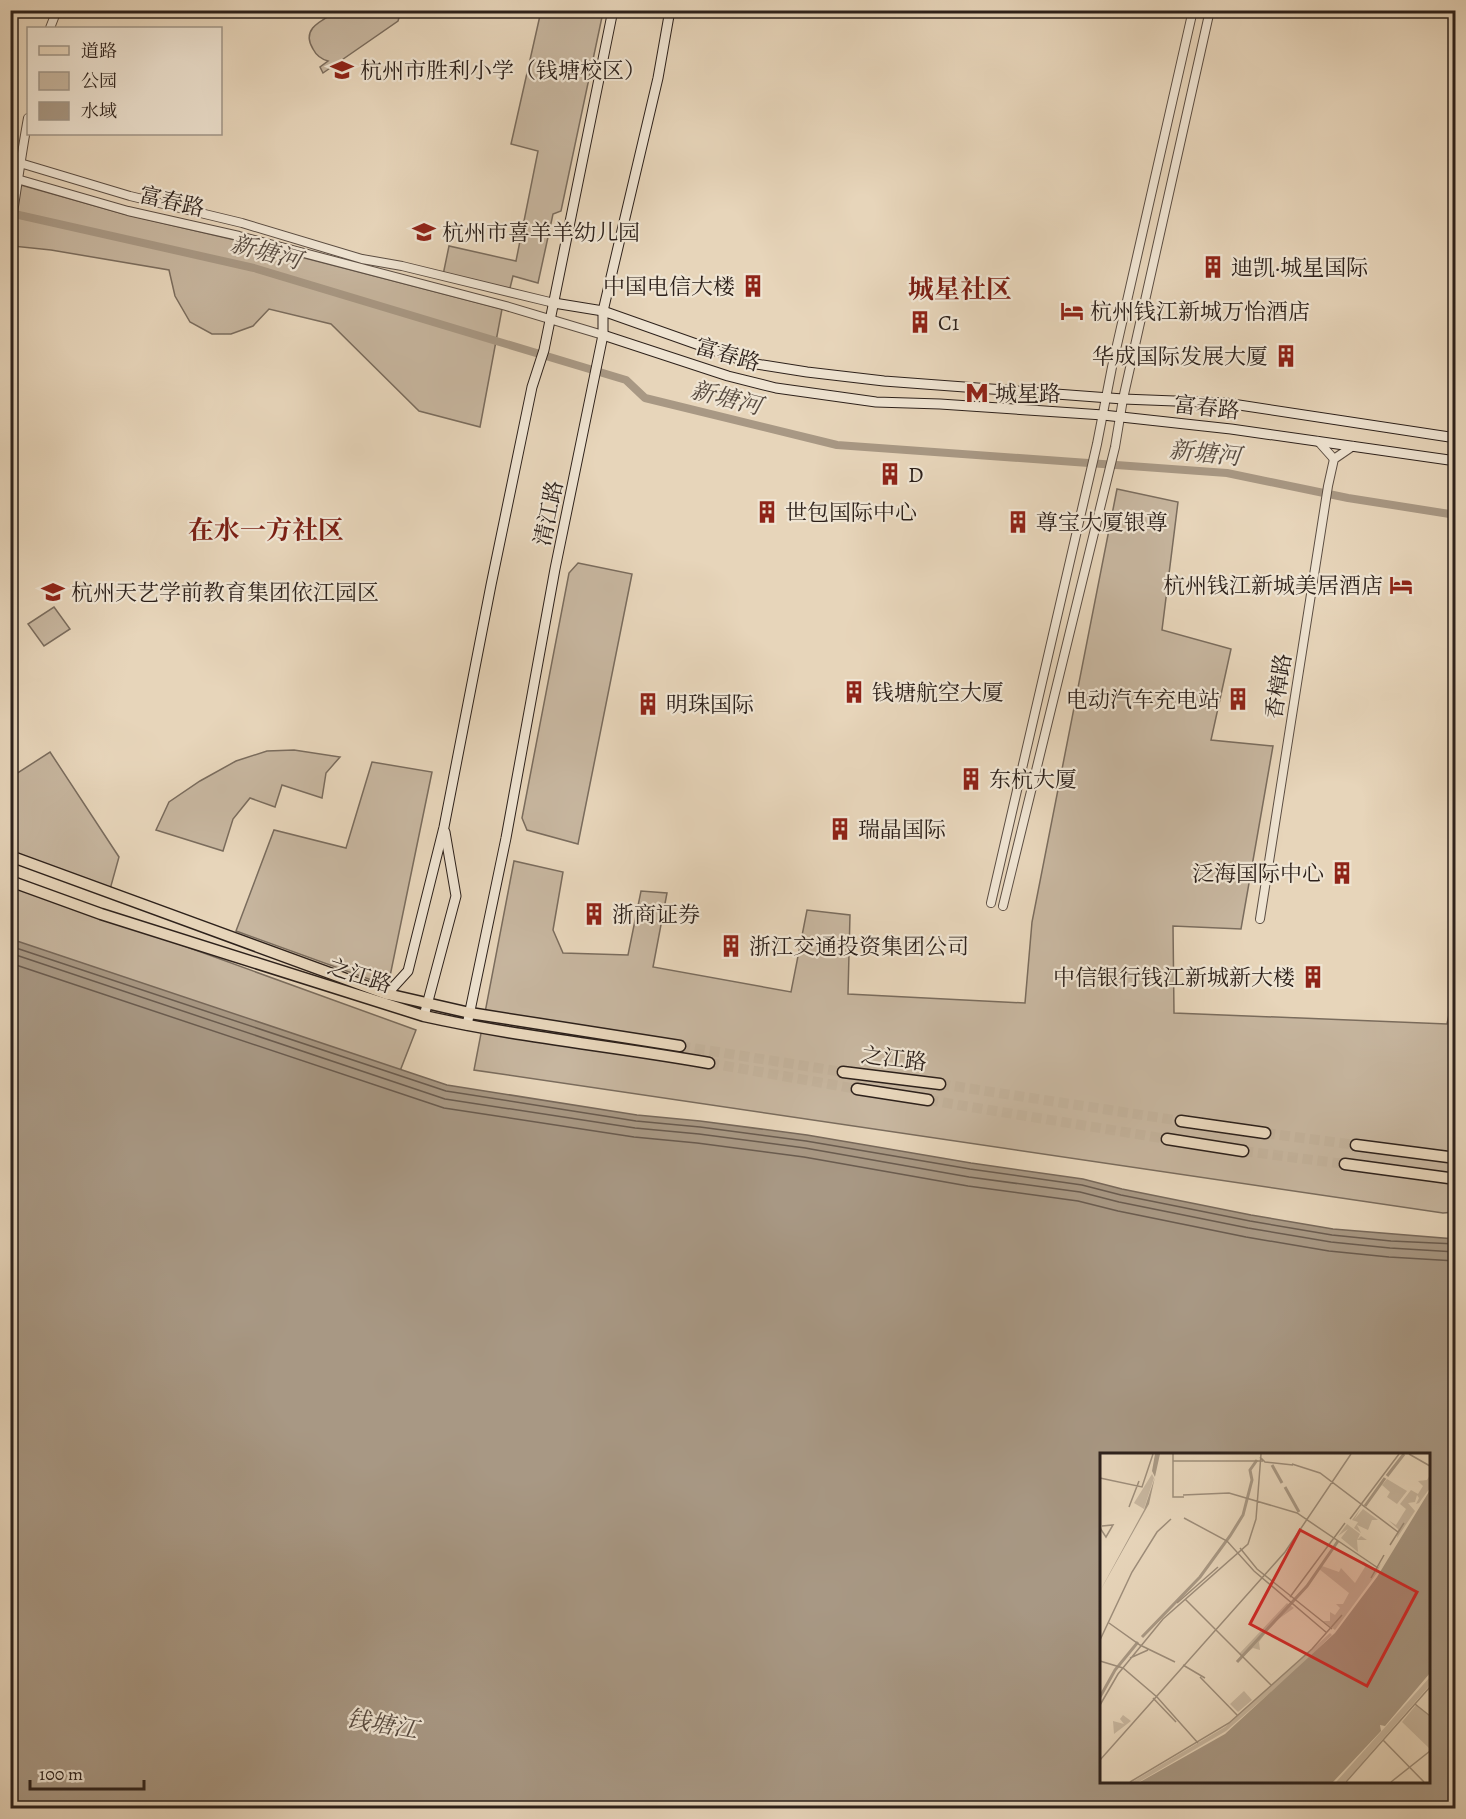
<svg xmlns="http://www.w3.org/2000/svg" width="1466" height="1819" font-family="Alegreya,'Noto Serif SC',serif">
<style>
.green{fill:#c7b69f;stroke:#7a6c5d;stroke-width:1.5}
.water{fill:#a89884;stroke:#77685a;stroke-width:1.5;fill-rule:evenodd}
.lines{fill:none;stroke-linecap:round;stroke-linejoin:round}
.shore{stroke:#6a5c50;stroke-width:1.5}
.canal{stroke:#a89884;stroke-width:8}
.primary-tunnel{stroke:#c2b19a;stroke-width:10;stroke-dasharray:10 5;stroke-linecap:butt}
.tertiary-casing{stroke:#5c4e43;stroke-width:10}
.secondary-casing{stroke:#2d211b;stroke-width:11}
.primary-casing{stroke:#2d211b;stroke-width:13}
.tertiary{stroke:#efe4d2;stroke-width:8}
.secondary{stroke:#efe4d2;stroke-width:9}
.primary{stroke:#e7d5ba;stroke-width:10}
.labels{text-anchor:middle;stroke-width:4.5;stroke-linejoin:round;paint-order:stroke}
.poi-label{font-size:22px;fill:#2d211b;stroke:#efe4d2;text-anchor:start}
.street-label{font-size:22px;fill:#2d211b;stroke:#efe4d2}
.water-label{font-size:24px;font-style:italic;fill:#584b40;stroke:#efe4d2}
.quarter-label{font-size:26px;font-weight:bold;fill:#7a1f14;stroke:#efe4d2}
.inset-river{fill:none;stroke:#a89884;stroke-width:3}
.inset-road{fill:none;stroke:#9d8d7a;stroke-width:1.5}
.view{fill:#d62828;fill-opacity:0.15;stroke:#d62828;stroke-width:3}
.inset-edge{fill:none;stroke:#2d211b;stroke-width:3}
</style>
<rect width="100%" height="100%" fill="#e7d5ba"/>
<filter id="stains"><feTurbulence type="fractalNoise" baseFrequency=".00333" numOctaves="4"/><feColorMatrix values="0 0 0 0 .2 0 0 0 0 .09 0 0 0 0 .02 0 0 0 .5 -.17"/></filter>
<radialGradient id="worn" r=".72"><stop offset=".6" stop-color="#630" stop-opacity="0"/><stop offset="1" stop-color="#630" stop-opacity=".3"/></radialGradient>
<g class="green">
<path d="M338,11H401L398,21L323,73L320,67L328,61C321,59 316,55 313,49C300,28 323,20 338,11Z"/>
<path d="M541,11H602V17L561,211L553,214L538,283L513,276L509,292L443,275L449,246L516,261L538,151L511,144Z"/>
<path d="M11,185L20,188L21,185L28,187L124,214L235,240L502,309L480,427L419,411L331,324L269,309L253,326L231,334H212L190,322L175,296L169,270L51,250L13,246L11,258Z"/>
<path d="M1117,489L1178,502L1162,630L1231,649L1211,740L1273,746L1241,929L1173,926L1174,1013L1447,1024L1455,986L1456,1185L1454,1194H1455V1212L1443,1213L474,1070L514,861L563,872L553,930L563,953L628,955L641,891L667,893L653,967L791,992L807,910L850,915L848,994L1025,1003L1032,922Z"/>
<path d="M578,563L632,574L578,844L527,830L522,818L569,573Z"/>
<path d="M54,607L70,629L44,646L28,624Z"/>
<path d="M294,750L340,757L326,773L322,798L282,785L275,807L250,798L233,819L223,851L156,830L169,802L200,781L236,761L267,751Z"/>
<path d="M50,752L119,857L109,893L11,856L10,775L13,776Z"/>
<path d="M372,762L432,772L388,986L236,931L274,830L346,848Z"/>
<path d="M10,883L416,1030L400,1071L11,940Z"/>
</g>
<path class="water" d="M11,939L447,1085L637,1115L700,1121L807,1135L971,1163L1083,1179L1122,1189L1251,1215L1333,1229L1455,1239V1808H11ZM1102,1454H1428V1782H1102Z"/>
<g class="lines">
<g class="shore">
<path d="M10,946L446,1091L636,1121L700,1127L806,1141L970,1169L1082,1185L1121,1195L1250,1221L1332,1235L1391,1241L1456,1244"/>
<path d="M10,953L445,1099L635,1128L699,1134L805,1148L969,1177L1080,1192L1119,1202L1248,1228L1331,1242L1390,1248L1456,1252"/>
<path d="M10,963L444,1108L634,1137L697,1143L804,1157L968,1186L1078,1201L1118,1211L1246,1237L1329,1251L1389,1257L1456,1261"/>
</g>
<path class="canal" d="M10,213L254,268L626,380L645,398L837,445L1227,473L1348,498L1456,515"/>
<g class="primary-tunnel">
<path d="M680,1046L843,1072"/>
<path d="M709,1063L857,1089"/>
<path d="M940,1084L1181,1121"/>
<path d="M928,1100L1167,1139"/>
<path d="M1265,1133L1356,1145"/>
<path d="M1243,1151L1345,1164"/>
</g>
<g class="tertiary-casing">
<g id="tertiary">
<path d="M50,28L57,10"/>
<path d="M10,160L130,196L242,223L362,259L402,266L554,303"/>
<path d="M10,177L128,211L239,236L506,306L603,335"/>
<path d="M10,233C16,194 21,156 28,118"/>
<path d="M1318,441L1334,459"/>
<path d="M991,903L1097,444L1112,367L1193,10"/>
<path d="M1003,906L1115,447L1123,399L1210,10"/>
<path d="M1260,919L1328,486L1334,459L1353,446"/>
</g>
</g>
<g class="secondary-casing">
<g id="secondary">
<path d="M554,303L603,311L750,363L807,372L884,381L1123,399L1226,403L1456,438"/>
<path d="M603,335L728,376L776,388L876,402L940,404L1103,415L1231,429L1456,461"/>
<path d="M387,994L408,971L444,827L491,585L532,387L544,350L613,10"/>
<path d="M424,1016L456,896L445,832"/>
<path d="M467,1025L506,838L555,569L603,335V311L658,78L670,10"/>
</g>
</g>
<g class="primary-casing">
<g id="primary">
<path d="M10,856L387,994L470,1013L680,1046"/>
<path d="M10,881L101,914L424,1016C518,1037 614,1046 709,1063"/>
<path d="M843,1072L940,1084"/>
<path d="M857,1089L928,1100"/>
<path d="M1181,1121L1265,1133"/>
<path d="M1167,1139L1243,1151"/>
<path d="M1356,1145L1456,1158"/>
<path d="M1345,1164L1456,1179"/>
</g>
</g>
<use href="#tertiary" class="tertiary"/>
<use href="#secondary" class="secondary"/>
<use href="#primary" class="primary"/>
</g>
<defs>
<g id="school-bare" transform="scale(1.8)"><path d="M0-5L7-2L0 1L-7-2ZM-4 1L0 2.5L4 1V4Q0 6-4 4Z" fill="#8f2418" stroke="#efe4d2" stroke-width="2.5" paint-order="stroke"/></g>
<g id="building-bare" transform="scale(1.8)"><path d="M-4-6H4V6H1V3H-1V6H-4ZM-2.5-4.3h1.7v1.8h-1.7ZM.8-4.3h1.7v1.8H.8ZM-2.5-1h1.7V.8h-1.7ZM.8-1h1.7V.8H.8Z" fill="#8f2418" stroke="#efe4d2" stroke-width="2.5" paint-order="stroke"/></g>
<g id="hotel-bare" transform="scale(1.8)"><path d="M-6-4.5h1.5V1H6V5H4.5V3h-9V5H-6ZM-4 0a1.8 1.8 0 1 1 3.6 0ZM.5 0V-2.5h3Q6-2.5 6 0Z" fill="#8f2418" stroke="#efe4d2" stroke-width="2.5" paint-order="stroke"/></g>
<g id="metro-bare" transform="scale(1.8)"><path d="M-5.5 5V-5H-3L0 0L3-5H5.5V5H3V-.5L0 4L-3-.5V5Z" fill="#8f2418" stroke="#efe4d2" stroke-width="2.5" paint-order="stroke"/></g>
</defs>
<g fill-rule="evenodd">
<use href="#school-bare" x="342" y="70"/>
<use href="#school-bare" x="424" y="232"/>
<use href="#building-bare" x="1213" y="267"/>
<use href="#building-bare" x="753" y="286"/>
<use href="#hotel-bare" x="1072" y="311"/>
<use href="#building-bare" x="920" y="322"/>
<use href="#building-bare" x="1286" y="356"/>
<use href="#metro-bare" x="977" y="393"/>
<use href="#building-bare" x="890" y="474"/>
<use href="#building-bare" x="767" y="512"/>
<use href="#building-bare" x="1018" y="522"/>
<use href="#hotel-bare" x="1401" y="585"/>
<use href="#school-bare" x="53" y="592"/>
<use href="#building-bare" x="854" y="692"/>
<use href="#building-bare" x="1238" y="699"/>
<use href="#building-bare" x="648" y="704"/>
<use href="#building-bare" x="971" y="779"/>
<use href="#building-bare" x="840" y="829"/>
<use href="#building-bare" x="1342" y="873"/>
<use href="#building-bare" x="594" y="914"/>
<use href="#building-bare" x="731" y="946"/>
<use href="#building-bare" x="1313" y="977"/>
</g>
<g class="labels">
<g class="poi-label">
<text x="360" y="78">杭州市胜利小学（钱塘校区）</text>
<text x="442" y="240">杭州市喜羊羊幼儿园</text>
<text x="1231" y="275">迪凯·城星国际</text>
<text x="735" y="294" text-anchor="end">中国电信大楼</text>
<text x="1090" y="319">杭州钱江新城万怡酒店</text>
<text x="938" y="330">C1</text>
<text x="1268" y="364" text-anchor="end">华成国际发展大厦</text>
<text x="995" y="401">城星路</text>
<text x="908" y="482">D</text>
<text x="785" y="520">世包国际中心</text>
<text x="1036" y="530">尊宝大厦银尊</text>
<text x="1383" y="593" text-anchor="end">杭州钱江新城美居酒店</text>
<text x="71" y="600">杭州天艺学前教育集团依江园区</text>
<text x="872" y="700">钱塘航空大厦</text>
<text x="1220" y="707" text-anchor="end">电动汽车充电站</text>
<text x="666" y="712">明珠国际</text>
<text x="989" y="787">东杭大厦</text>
<text x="858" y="837">瑞晶国际</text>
<text x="1324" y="881" text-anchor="end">泛海国际中心</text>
<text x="612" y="922">浙商证券</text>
<text x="749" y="954">浙江交通投资集团公司</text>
<text x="1295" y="985" text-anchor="end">中信银行钱江新城新大楼</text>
</g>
<g class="street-label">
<text transform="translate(172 201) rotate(13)" y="8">富春路</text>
<text transform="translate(728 354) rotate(16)" y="8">富春路</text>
<text transform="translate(1207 407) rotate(6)" y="8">富春路</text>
<text transform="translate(548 513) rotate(-78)" y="8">清江路</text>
<text transform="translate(1278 686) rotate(-81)" y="8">香樟路</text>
<text transform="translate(360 975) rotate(18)" y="8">之江路</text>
<text transform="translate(894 1058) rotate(7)" y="8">之江路</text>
</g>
<g class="water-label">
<text transform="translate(266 252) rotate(15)" y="8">新塘河</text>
<text transform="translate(726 398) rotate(14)" y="8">新塘河</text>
<text transform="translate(1205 453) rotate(6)" y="8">新塘河</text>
<text transform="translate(382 1724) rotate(10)" y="8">钱塘江</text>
</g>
<g class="quarter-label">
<text x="960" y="298">城星社区</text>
<text x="266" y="539">在水一方社区</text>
</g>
</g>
<g transform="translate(1100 1453)">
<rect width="330" height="330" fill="#e7d5ba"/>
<path d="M52,21L54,25L44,56L34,50ZM330,22V35L319,50L316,51L319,45L317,42L315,49L308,50L315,58L297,85L298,76L288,67L296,72L306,56L300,51L311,37L318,41L323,33L318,28L327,27ZM287,26L307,38L297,51L287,44L290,39L282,32ZM261,55L254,67L263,56L278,67H272L268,77L257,72L261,80L254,75L258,69L252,67ZM247,71L260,81L257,87L261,83L267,87H257L258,99L241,85L248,76L238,83ZM263,108L276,118L281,110L277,120L235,177L223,168H230V159L235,162L240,155L236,151H243L249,140L219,116L222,113L239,119L241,115L255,130L265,114ZM187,150L194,155L173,170L159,189L160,197L153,195L142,204L139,201ZM230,180L232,182L194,219L126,278L39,329H32L125,274ZM330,224V232L245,329H236ZM144,238L152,247L138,259L130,251ZM316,252L330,264V296L302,269ZM23,262L31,268L14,281L13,268L24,271L20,266Z" fill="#c7b69f"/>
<path d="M55,1H60L49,51L0,138L44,57L55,24L52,18ZM330,37V220L285,273L280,272L281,278L233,329H40L125,281L235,180L277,124Z" fill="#a89884"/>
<path class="inset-river" d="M172,12L182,30M287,23L304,1M185,34L199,59M265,53L285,25M42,184L100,124L130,83L143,62L152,27L150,17L157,7M137,209L207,133L238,88M327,210L318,199L330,133M0,244L15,217L38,189"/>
<path class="inset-road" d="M73,1V44H84M309,1L330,13M160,4L165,9L193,12M73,8H163M192,11L220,20L298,79M0,25L42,34L53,1M83,42L129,40L197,60L278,115M29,54L39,28M84,65L127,88L154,118L227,180M250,66L299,1M0,75L6,84L13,72L2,73M290,92L304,70M140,95L157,116L232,176M271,125L284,102M190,144L245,70M85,146L171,232M77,150L118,114M9,170L40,192L75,209M0,187L32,119L57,79L71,66M30,205L48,197M0,208L23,215L57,244L98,290M83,212L105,225M100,224L138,263M53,245L76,269M315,251L330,263M0,252L18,221L63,166L148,91L156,66L161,1M283,287L324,329M0,307L185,99L251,1M30,329L129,270L212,196L242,162M246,329L330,234M291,329L330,298"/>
<path class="view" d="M200,77L317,139L267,233L150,171Z"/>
<rect width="330" height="330" class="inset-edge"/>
</g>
<rect width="1466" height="1819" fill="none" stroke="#e7d5ba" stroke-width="36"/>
<rect x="12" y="12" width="1442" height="1795" fill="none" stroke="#2d211b" stroke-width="3"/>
<rect x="18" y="18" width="1430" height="1783" fill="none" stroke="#2d211b" stroke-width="1.5"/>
<rect x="27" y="27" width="195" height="108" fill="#efe4d2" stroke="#a19689" stroke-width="1.5"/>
<rect x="39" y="46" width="30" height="9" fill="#e7d5ba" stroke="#a19689" stroke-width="1.5"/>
<text x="81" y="57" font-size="18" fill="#2d211b">道路</text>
<rect x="39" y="72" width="30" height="18" fill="#c7b69f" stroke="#a19689" stroke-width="1.5"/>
<text x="81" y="87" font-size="18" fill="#2d211b">公园</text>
<rect x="39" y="102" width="30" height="18" fill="#a89884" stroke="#a19689" stroke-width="1.5"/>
<text x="81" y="117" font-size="18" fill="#2d211b">水域</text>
<path d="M30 1780v9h114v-9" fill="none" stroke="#2d211b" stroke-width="3"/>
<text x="39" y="1780" font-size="18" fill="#2d211b" stroke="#efe4d2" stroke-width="4.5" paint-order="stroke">100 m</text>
<rect width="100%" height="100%" filter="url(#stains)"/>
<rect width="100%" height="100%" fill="url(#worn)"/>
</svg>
